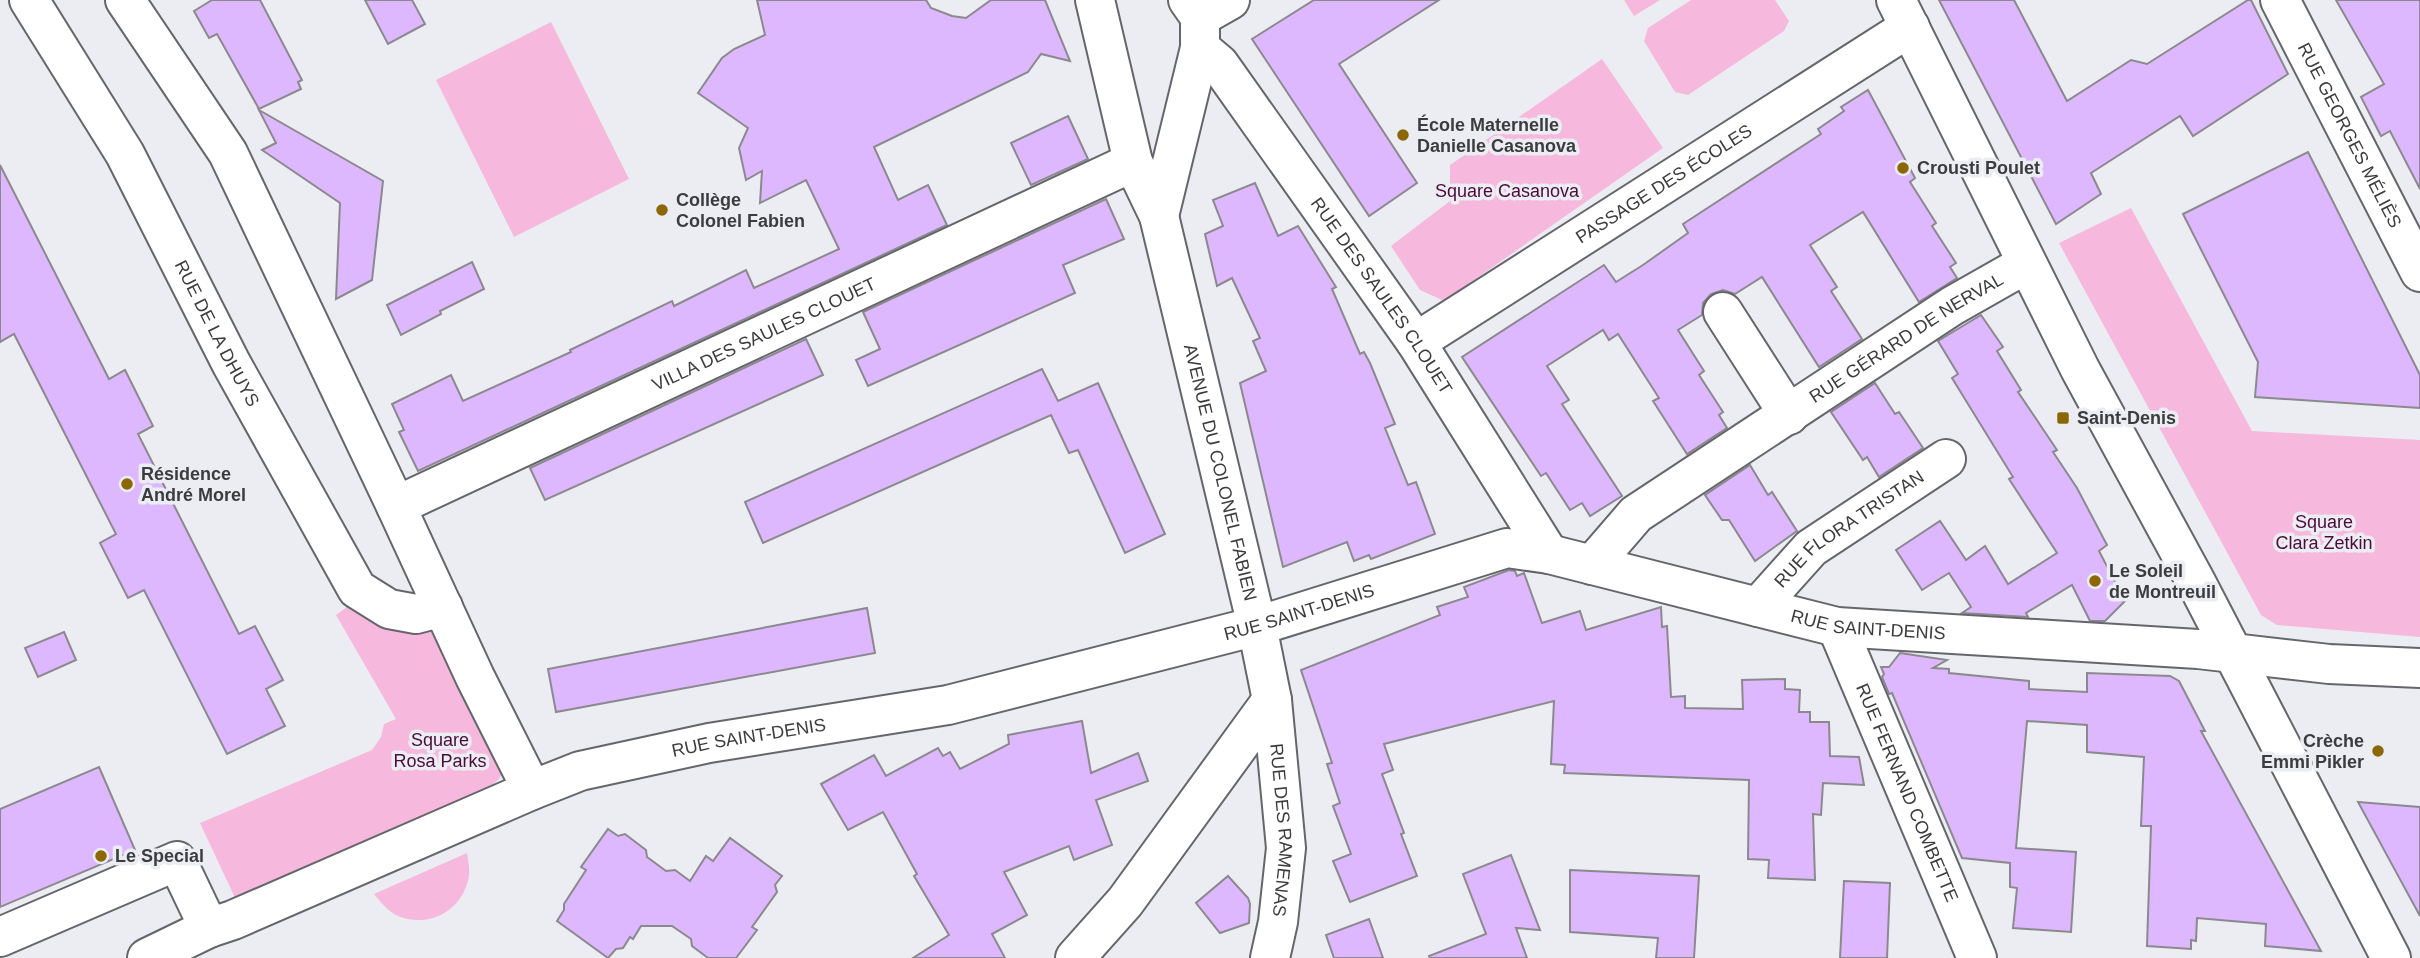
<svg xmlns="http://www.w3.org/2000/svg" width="2420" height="958" font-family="Helvetica,sans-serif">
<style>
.green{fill:#f6b9dd}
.building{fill:#deb8ff;stroke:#8c898e;stroke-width:2}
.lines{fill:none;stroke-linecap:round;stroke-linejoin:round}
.minor-casing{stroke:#65666b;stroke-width:42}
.major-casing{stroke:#65666b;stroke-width:42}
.minor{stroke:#fff;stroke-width:38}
.major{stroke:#fff;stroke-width:38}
.poi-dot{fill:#8c6708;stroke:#ebedf3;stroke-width:2.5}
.labels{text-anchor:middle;stroke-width:7;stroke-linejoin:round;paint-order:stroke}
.poi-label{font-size:18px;font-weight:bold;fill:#3b3c3e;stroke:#ebedf3;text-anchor:start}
.street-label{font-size:18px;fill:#3b3c3e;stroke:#ebedf3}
.park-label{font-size:18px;fill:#4c0b39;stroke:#ebedf3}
</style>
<rect width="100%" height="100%" fill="#ebedf3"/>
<g class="green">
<path d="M1624,0H1660L1634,16Z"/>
<path d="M1691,0H1775L1789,21L1784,31L1688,95L1675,92L1644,41L1648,28Z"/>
<path d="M551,22L629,179L514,237L436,80Z"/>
<path d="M1602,59L1663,148L1444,301L1420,290L1391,246L1450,201V165Z"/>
<path d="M2131,208L2252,431L2420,440V637L2277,625L2261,615L2059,243Z"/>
<path d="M351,602L393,625L439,633L504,769L499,779L490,787L371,843L236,900L200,823L372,750L381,737L384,724L396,719L336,615L347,607L346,605Z"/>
<path d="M467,853C468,860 470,868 469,875C465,906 435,927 404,918C391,915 382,904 374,894Z"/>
</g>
<g class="building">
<path d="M212,0H260L302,80L298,82L301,89L259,109L217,34L209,38L194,11Z"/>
<path d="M365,0H412L425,24L388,44Z"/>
<path d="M757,0H926L931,8L952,16L966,18L991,0H1045L1070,61L1041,54L1028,72L874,147L898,200L928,185L947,225L418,471L399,432L404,430L392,404L451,375L463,401L571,352L570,350L672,301L674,306L746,270L754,288L839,249L806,180L760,203L762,171L746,180L739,148L748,128L698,93L722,58L734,49L765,35Z"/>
<path d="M1314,0H1439L1339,64L1417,183L1369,216L1252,39Z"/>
<path d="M1939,0H2014L2067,101L2131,60L2147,64L2248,0H2251L2288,74L2193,136L2180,116L2091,173L2101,194L2056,224Z"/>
<path d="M2336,0H2420V189L2390,131L2381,136L2361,97L2384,84Z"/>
<path d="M1868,90L1915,178L1910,182L1936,223L1932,226L1956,263L1950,267L1957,278L1919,302L1863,212L1810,245L1837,287L1831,291L1862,339L1819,367L1762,277L1735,294L1723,290L1711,294L1703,303L1702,315L1678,330L1704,371L1699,375L1723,412L1719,415L1727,428L1687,454L1653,401L1659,398L1618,334L1609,340L1603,330L1547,366L1569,400L1562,404L1622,496L1590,516L1582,503L1570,510L1546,473L1541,476L1462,357L1604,265L1616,282L1643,265L1688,233L1683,224L1821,134L1818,129L1844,111L1841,107Z"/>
<path d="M259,110L383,181L372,280L336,299L340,203L262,150L276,143Z"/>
<path d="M1068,116L1088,159L1031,185L1011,143Z"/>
<path d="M2308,152L2420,375V408L2255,397L2258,362L2183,214Z"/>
<path d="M0,165L109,379L125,370L153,426L138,434L239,634L255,626L283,680L266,689L285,726L227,754L144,590L128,598L100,543L116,534L14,334L0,342Z"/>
<path d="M1255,183L1278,236L1298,226L1336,287L1332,289L1360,354L1364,352L1370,363L1395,424L1385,428L1408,485L1416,482L1435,534L1371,559L1369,555L1354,561L1347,542L1283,567L1240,383L1266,371L1253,341L1260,338L1232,278L1217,286L1205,234L1223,226L1213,200Z"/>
<path d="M1106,199L1124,239L1063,265L1075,293L868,386L856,360L880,349L863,312Z"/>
<path d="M472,262L484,289L440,311L441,314L401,335L387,305Z"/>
<path d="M1981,315L2003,347L1997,351L2021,390L2018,392L2057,450L2053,452L2077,488L2107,545L2099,551L2125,601L2105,621H2090L2072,585L2026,613L2028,617L1962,613L1971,607L1949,573L1922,590L1896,550L1940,521L1966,560L1985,546L2008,584L2057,553L2009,479L2013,477L1952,378L1958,374L1938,341Z"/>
<path d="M806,339L823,375L545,500L530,468Z"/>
<path d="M1042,369L1058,401L1098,383L1165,534L1125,553L1078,450L1069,453L1051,415L763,543L745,502Z"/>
<path d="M1875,383L1895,414L1899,412L1923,448L1879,477L1867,457L1863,460L1831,412Z"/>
<path d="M1750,465L1768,495L1772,492L1797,531L1755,561L1729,520H1722L1705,495Z"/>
<path d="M1509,570L1515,571L1517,576L1524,573L1542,623L1580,611L1586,630L1661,607L1662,627L1667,626L1671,697L1685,696V708L1743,709L1742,680L1785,679V689L1800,690L1799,712H1810V722H1829L1830,756L1859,757L1864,785L1823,783L1821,815L1813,814L1815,880L1768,878L1769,860L1748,859L1749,780L1564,773L1565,765L1551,764L1554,701L1384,744L1393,770L1382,774L1404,833L1401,834L1417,876L1350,902L1333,861L1351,854L1333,806L1340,803L1327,764L1332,763L1301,670L1440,615L1437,607L1468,597L1464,587Z"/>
<path d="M867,608L875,653L556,712L548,669Z"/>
<path d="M64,632L76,660L38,677L25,648Z"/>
<path d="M1900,653L1947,660L1933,668L1949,669V673L2029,681V689L2087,692V673L2170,676L2179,681L2205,731H2201L2321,951L2265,946L2266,924L2197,918L2196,941L2191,940V949L2147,946L2151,826H2141L2144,757L2087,752V725L2027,721L2016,848L2076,852L2071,932L2013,928L2017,888L2010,887V863L1962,858L1892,693L1889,694L1882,677L1884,674L1881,667H1889Z"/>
<path d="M1082,721L1091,773L1138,753L1148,781L1096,800L1112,845L1074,860L1069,846L1004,872L1027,915L992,934L1005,958H913L949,935L914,876L917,874L883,812L848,830L821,784L874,755L886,776L938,748L943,756L950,752L960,769L1009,744L1008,735Z"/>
<path d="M99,767L135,850L0,907V809Z"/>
<path d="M2358,802L2420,807V916Z"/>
<path d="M608,829L618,836L625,834L646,850L647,857L666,871L675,870L690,881L706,856L713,861L730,838L782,876L775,885L777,892L752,927L757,930L736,958H708L692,946L691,939L672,926H641L633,939L630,937L623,948L616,949L608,958L557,921L564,910V904L586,870L581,867Z"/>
<path d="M1511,855L1540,930L1516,928L1527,958H1430L1429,956L1486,934L1463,874Z"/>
<path d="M1570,870L1699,876L1694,958H1656L1658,938L1570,932Z"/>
<path d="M1228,876L1248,898L1250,904L1249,923L1220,933L1196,903Z"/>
<path d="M1844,881L1890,883L1887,958H1840Z"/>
<path d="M1369,919L1383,958H1334L1326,935Z"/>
</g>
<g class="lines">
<g class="minor-casing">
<g id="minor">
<path id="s1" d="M29,0L125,154L231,363L357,589L389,609L416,614L443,607"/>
<path d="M125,0L228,153L396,506L475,677L532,790"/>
<path id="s2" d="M1095,0L1133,162L1159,216L1257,626L1272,700L1286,848L1278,922L1270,958"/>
<path id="s3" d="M2280,0L2420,272"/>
<path d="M1200,17L1230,0"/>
<path id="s4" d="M1200,48L1219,64L1416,342L1549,554"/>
<path d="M1159,216L1200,48V17L1188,0"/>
<path d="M1723,312L1789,415"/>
<path id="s5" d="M1416,342L1910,27"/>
<path id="s6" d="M396,506L1133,162"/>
<path id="s7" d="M1592,565L1636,514L1952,306L2026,264"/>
<path id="s8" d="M1758,607L1811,548L1946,459"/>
<path id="s9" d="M1837,627L1977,958"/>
<path d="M0,937L177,861L209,928"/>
<path id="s10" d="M147,958L209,928L233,920L532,790L580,771L709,743L948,705L1257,626L1507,548L1549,554L1837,627L2198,649L2329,664L2420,668"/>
<path d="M1075,958L1125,902L1272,700"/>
</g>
</g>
<g class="major-casing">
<path id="major" d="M1896,0L2080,369L2196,582L2391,958"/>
</g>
<use href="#minor" class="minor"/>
<use href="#major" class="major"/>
</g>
<g class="poi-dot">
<circle cx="1403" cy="135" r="7"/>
<circle cx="1903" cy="168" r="7"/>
<circle cx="662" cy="210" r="7"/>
<rect x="2056" y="411" width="14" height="14" rx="3.5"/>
<circle cx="127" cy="484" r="7"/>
<circle cx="2095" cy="581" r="7"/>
<circle cx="2378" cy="751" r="7"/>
<circle cx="101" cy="856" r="7"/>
</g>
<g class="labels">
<g class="poi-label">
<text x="1417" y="131">École Maternelle<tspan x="1417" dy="21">Danielle Casanova</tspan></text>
<text x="1917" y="174">Crousti Poulet</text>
<text x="676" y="206">Collège<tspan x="676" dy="21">Colonel Fabien</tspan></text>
<text x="2077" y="424">Saint-Denis</text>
<text x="141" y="480">Résidence<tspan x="141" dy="21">André Morel</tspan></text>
<text x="2109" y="577">Le Soleil<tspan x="2109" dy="21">de Montreuil</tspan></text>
<text x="2364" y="747" text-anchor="end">Crèche<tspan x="2364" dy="21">Emmi Pikler</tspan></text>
<text x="115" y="862">Le Special</text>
</g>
<g class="street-label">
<text dy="6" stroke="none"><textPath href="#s3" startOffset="152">RUE GEORGES MÉLIÈS</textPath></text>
<text dy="6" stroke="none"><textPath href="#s5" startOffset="294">PASSAGE DES ÉCOLES</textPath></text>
<text dy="6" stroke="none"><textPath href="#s4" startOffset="308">RUE DES SAULES CLOUET</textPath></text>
<text dy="6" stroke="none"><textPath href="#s1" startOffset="383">RUE DE LA DHUYS</textPath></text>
<text dy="6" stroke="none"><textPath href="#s6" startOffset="406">VILLA DES SAULES CLOUET</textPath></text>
<text dy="6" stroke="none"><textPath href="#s7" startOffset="390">RUE GÉRARD DE NERVAL</textPath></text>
<text dy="6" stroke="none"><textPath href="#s2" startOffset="490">AVENUE DU COLONEL FABIEN</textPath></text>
<text dy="6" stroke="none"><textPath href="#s8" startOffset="121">RUE FLORA TRISTAN</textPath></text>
<text dy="6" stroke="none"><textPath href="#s10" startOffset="1209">RUE SAINT-DENIS</textPath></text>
<text dy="6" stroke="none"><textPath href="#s10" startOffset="1797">RUE SAINT-DENIS</textPath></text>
<text dy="6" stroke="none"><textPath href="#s10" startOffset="644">RUE SAINT-DENIS</textPath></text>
<text dy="6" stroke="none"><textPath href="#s9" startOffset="180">RUE FERNAND COMBETTE</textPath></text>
<text dy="6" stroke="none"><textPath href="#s2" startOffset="854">RUE DES RAMENAS</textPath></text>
</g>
<g class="park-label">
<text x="1507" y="197">Square Casanova</text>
<text x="2324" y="528">Square<tspan x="2324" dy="21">Clara Zetkin</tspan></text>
<text x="440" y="746">Square<tspan x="440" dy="21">Rosa Parks</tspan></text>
</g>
</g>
</svg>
